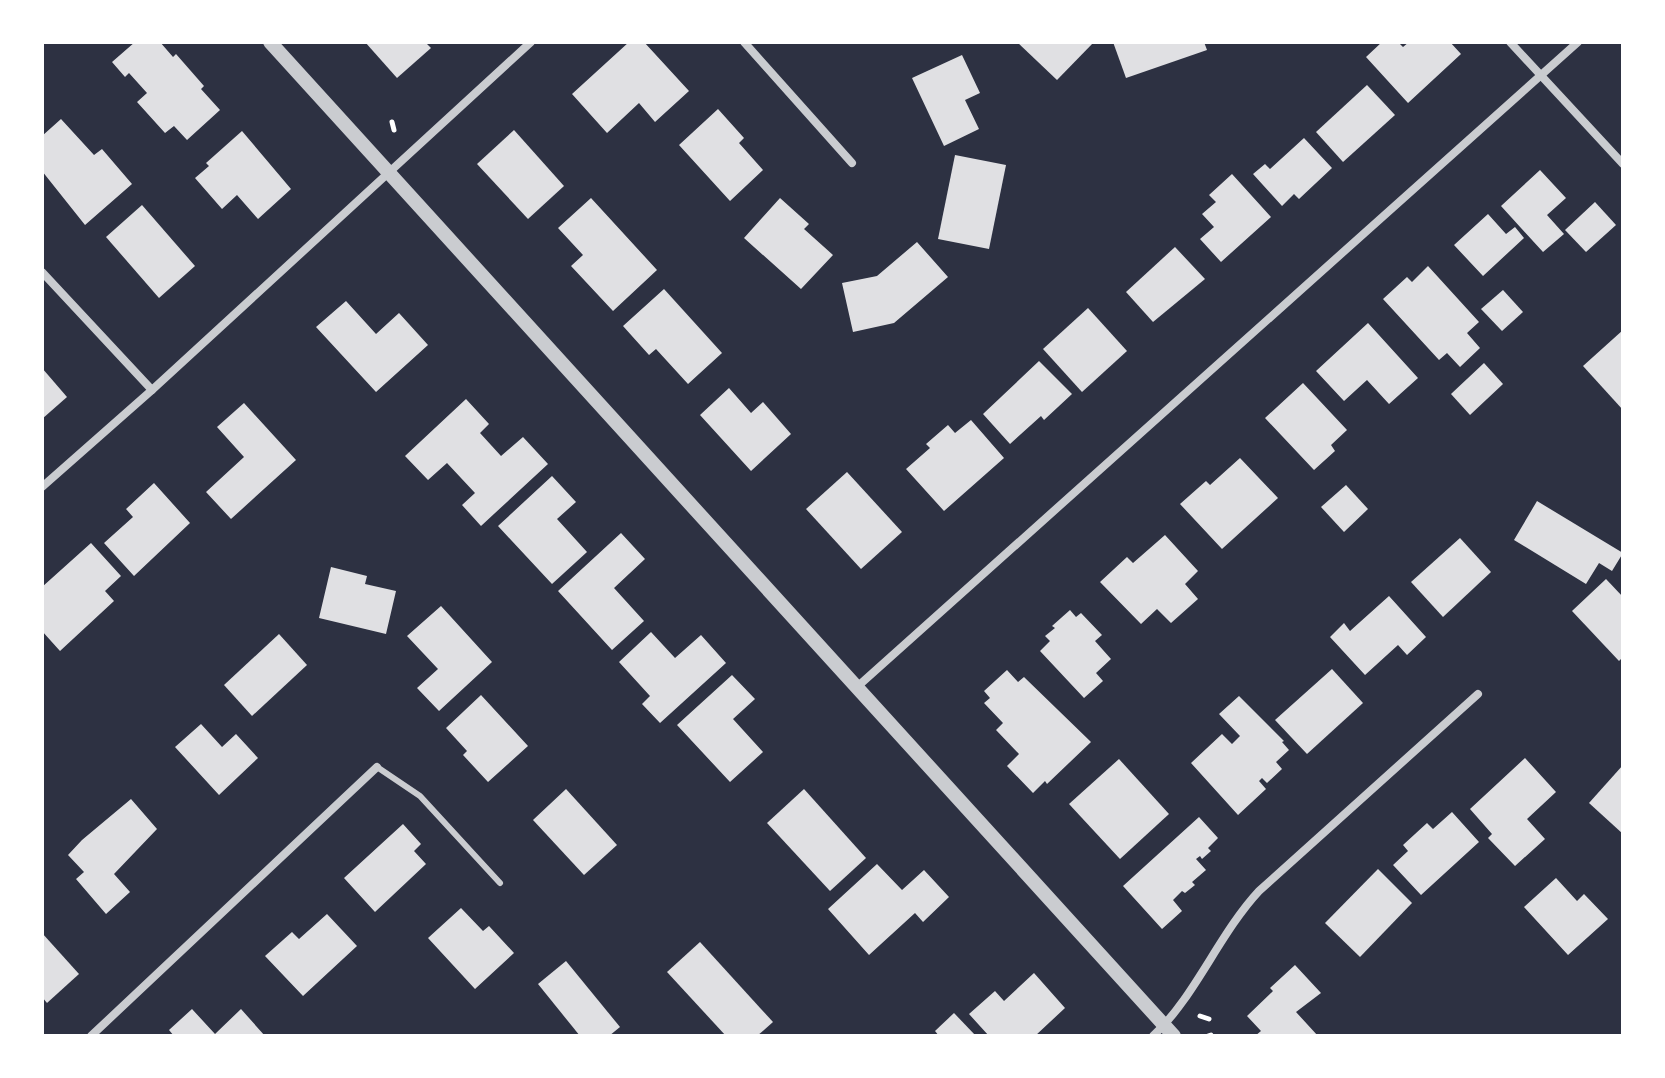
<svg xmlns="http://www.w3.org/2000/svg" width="1665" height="1078" font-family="Montserrat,sans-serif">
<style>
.building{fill:#e0e0e3}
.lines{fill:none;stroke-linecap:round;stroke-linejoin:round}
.path{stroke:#fff;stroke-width:5}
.service{stroke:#caccd0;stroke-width:6}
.minor{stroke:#caccd0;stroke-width:8}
.tertiary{stroke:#caccd0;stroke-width:14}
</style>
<rect width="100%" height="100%" fill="#2d3142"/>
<g class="building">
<path d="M135,42H160L173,57L176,54L204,86L201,89L220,110L187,140L174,126L165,133L137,102L147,93L129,73L125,77L112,62Z"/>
<path d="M365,42H425L431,48L397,78Z"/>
<path d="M629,42H644L689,91L655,122L639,103L607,133L572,94Z"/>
<path d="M1017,42H1094L1057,80Z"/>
<path d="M1113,42H1204L1207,50L1126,78Z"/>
<path d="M1382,42H1398L1403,47L1409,42H1450L1461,54L1408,103L1366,57Z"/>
<path d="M962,55L980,93L965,100L979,129L944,146L912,78Z"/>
<path d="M1367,85L1395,115L1343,162L1316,132Z"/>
<path d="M718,109L744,138L739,143L763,170L730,201L679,145Z"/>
<path d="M61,119L94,155L102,149L132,184L85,225L42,171V136Z"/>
<path d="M514,130L564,186L528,219L477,164Z"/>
<path d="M242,131L291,189L258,219L237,195L222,209L195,178L209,166L206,163Z"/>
<path d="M1304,138L1332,168L1299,199L1294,194L1282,206L1253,174L1265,164L1270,169Z"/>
<path d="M955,155L1006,165L989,249L938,239Z"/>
<path d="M1540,170L1566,198L1547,215L1564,234L1543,252L1501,206Z"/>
<path d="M1232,174L1271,217L1221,262L1200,239L1214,227L1202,214L1216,202L1209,195Z"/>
<path d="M591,198L657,270L613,311L571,266L583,255L558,228Z"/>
<path d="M780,198L809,224L804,229L833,255L801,289L744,238Z"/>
<path d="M1595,202L1616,225L1586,252L1565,230Z"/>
<path d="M142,205L195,266L159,298L106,237Z"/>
<path d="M1488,214L1506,234L1515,227L1524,238L1483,276L1454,245Z"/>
<path d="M917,242L948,277L894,323L853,332L842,283L877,276Z"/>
<path d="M1175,247L1205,279L1153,322L1126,292Z"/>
<path d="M1428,266L1479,322L1467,333L1480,348L1460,367L1447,353L1439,360L1383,299L1407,277L1412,282Z"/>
<path d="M664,289L722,353L688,384L656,349L649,355L623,326Z"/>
<path d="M1503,290L1523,312L1502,331L1481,309Z"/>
<path d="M346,301L376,334L399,313L428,345L376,392L316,327Z"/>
<path d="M1088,308L1127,351L1082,392L1043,349Z"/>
<path d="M1368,323L1418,378L1389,404L1367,380L1344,401L1316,371Z"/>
<path d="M1623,330V410L1583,366Z"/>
<path d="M1039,361L1072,394L1044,420L1041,416L1010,444L983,414Z"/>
<path d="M1484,363L1503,384L1470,415L1451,394Z"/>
<path d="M42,368L67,397L42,419Z"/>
<path d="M1303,383L1347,430L1331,445L1335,451L1314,470L1265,418Z"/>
<path d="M729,388L751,413L763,402L791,434L751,471L700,415Z"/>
<path d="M466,399L489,424L480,433L501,456L523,437L548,464L481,526L462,505L475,493L447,463L428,480L405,456Z"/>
<path d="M244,403L296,460L231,519L206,492L244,457L217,427Z"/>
<path d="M971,420L1004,458L944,511L906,469L930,448L926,444L948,425L955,433Z"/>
<path d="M1240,458L1278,498L1222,549L1180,504L1206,481L1210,485Z"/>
<path d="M847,472L902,532L861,569L806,509Z"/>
<path d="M552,476L576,502L557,519L587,552L552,584L498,526Z"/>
<path d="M154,483L190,523L134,576L104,543L133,517L126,509Z"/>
<path d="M1346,485L1368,509L1344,532L1321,507Z"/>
<path d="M1537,501L1623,553L1612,571L1599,563L1586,584L1514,540Z"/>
<path d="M621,533L645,559L614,588L644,621L612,650L558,591Z"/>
<path d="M1165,535L1198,571L1185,584L1198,599L1171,623L1157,609L1141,624L1100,582L1127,557L1133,563Z"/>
<path d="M1460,538L1491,572L1443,617L1411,582Z"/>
<path d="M91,543L121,576L105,591L114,601L60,651L42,631V587Z"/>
<path d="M331,567L367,576L365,584L396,591L386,634L319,618Z"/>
<path d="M1606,579L1623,597V657L1619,661L1572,611Z"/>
<path d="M1389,596L1426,637L1407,655L1398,645L1365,675L1330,637L1344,623L1350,631Z"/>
<path d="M441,606L492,662L439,711L417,688L438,669L407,636Z"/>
<path d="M1070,610L1076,617L1081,613L1102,635L1095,641L1111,659L1096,673L1103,681L1084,698L1040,651L1050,641L1045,636L1055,628L1052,626Z"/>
<path d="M651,632L675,658L701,635L726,663L660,723L642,704L650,696L619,662Z"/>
<path d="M279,634L307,665L252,716L224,685Z"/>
<path d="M1332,669L1363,703L1307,754L1275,720Z"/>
<path d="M1007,670L1018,682L1024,677L1091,742L1047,784L1045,781L1033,793L1007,766L1019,754L996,730L1003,723L984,703L990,698L984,691Z"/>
<path d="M732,675L755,699L733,719L763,752L730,782L677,725Z"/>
<path d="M481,695L528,746L488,782L463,755L467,751L446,728Z"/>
<path d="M1239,696L1284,741L1282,742L1289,750L1276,762L1282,769L1267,783L1262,778L1259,781L1266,789L1238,815L1191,763L1222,734L1232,744L1240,736L1219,714Z"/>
<path d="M201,724L222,747L236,734L258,758L219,795L175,747Z"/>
<path d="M1525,758L1556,792L1527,819L1545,839L1515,866L1488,838L1492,834L1470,809Z"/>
<path d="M1119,759L1169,814L1120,859L1069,804Z"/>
<path d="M1623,765V834L1589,803Z"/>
<path d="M566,789L617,845L584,875L533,820Z"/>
<path d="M804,789L866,858L830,891L767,823Z"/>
<path d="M131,799L157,829L114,874L130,892L106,914L76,879L84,872L68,855L82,840Z"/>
<path d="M1452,812L1479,842L1421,895L1393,865L1408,851L1403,845L1427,823L1433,829Z"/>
<path d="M1199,817L1218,838L1208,848L1211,851L1202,859L1200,856L1196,859L1206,870L1192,882L1195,885L1185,893L1182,891L1173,900L1182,911L1162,929L1123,886Z"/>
<path d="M403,824L421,844L414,851L426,864L375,912L344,878Z"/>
<path d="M877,864L902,890L924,870L949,897L923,922L915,913L869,955L828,909Z"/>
<path d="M1378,869L1412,903L1360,957L1325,923Z"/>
<path d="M1556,878L1577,901L1584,894L1608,919L1568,955L1524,907Z"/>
<path d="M461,908L483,931L489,926L514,953L475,989L428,938Z"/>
<path d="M327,914L357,946L303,996L265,956L292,932L299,939Z"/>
<path d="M42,933L79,974L47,1003L42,997Z"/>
<path d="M700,942L773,1022L757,1036H726L667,972Z"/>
<path d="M566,961L620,1027L609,1036H580L538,984Z"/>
<path d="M1295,965L1321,993L1296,1012L1318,1036H1255L1261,1031L1247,1016L1273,991L1270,988Z"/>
<path d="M1034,973L1065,1008L1035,1036H989L969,1014L995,991L1004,1001Z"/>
<path d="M192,1009L215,1034L241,1009L265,1036H174L169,1030Z"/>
<path d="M954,1013L976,1036H939L935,1031Z"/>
</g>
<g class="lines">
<g class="path">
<path d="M392,122L394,130"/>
<path d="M1200,1016L1209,1019"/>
<path d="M1208,1036L1211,1035"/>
</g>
<path class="service" d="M377,767L420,796L500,883"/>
<g class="minor">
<path d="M744,42L852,163"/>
<path d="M1510,42L1623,164"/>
<path d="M42,272L152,390"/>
<path d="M42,487L152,390L531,42"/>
<path d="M857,687L1578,42"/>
<path d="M91,1036L377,767"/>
<path d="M1153,1036C1195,997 1219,934 1259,891L1478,694"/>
</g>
<path class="tertiary" d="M270,42L1174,1036"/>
</g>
<rect width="1665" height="1078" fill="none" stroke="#ffffff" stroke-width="88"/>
</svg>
